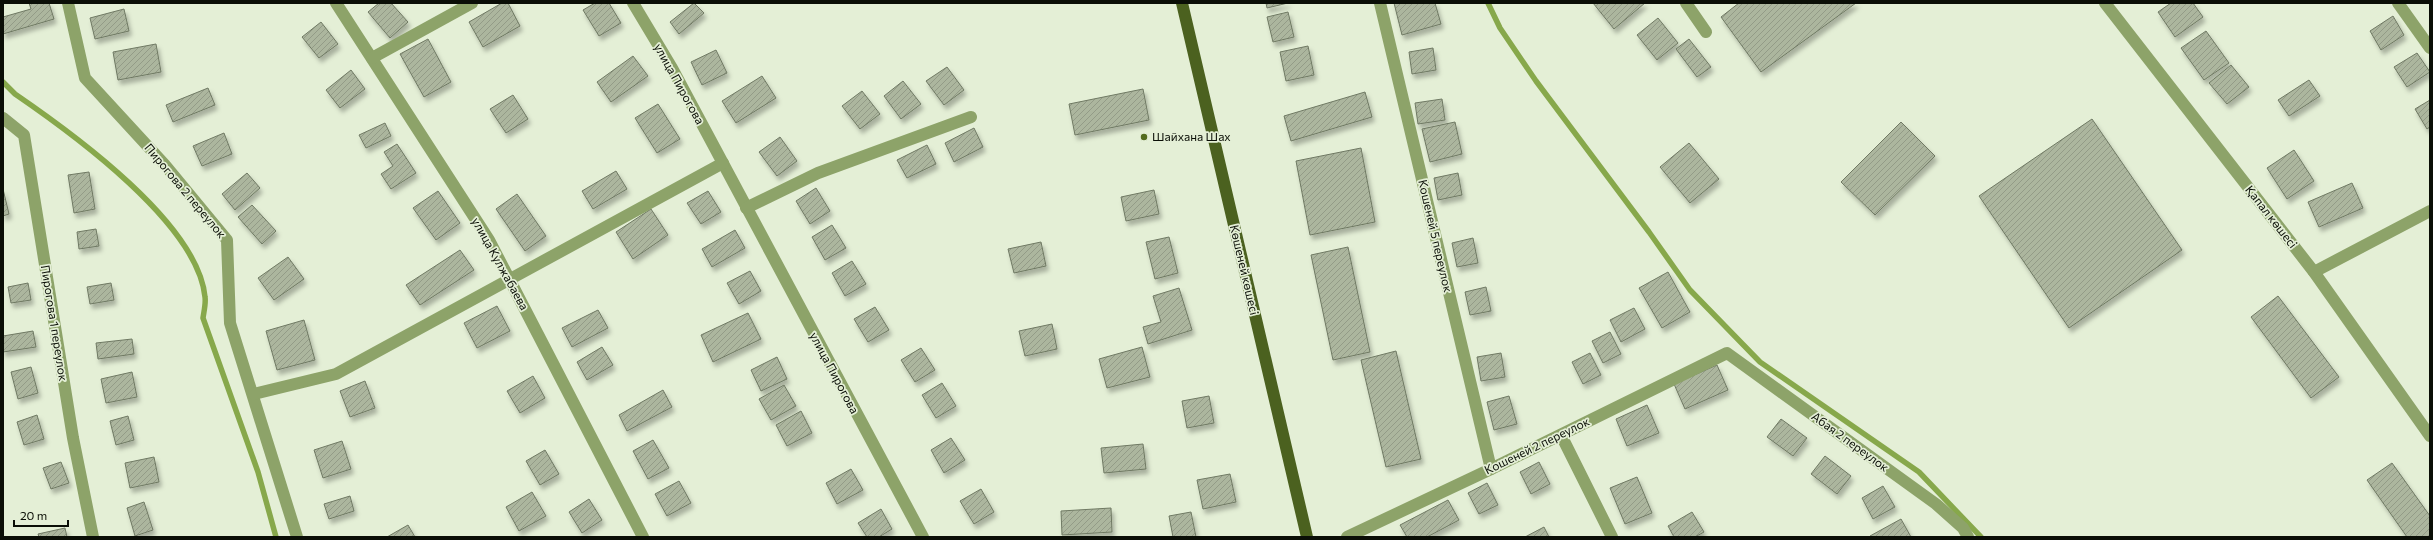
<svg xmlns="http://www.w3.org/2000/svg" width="2433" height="540" font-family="Commissioner,sans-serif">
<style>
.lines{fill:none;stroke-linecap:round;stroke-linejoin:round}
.stream{stroke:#87a84b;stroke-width:5.5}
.building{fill:url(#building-hatch);stroke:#6f7963;filter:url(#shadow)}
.minor{stroke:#8da369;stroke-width:12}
.major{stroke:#4b611f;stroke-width:12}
.poi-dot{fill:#536c1e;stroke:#e4efd6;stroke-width:1.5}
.labels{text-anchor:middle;stroke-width:3.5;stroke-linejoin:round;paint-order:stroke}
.street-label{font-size:12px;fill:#0a0e06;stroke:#e4efd6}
.poi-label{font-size:12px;fill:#0a0e06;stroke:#e4efd6;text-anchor:start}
</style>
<defs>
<pattern id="building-hatch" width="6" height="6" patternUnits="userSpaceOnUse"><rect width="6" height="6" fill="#acb69e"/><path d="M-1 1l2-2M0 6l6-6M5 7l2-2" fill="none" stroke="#939b87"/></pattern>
<filter id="shadow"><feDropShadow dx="2.5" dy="4.5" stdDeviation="2" flood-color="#0004"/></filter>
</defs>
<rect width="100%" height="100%" fill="#e4efd6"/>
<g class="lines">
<g class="stream">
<path d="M1488,3L1500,28L1536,81L1649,232L1690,290L1760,362L1919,472L1981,537"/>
<path d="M3,82L15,94C72,133 198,224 205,297C206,303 204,311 203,318L258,472L276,537"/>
</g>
</g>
<g class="building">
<path d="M29,3H49L54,19L3,34V17L31,9Z"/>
<path d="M379,3H391L408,22L390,38L368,12Z"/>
<path d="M502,3H508L520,26L483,47L469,22Z"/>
<path d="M595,3H609L621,23L599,36L583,10Z"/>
<path d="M694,3L704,13L679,34L670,22Z"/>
<path d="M1266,3H1288L1267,8Z"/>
<path d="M1394,3H1435L1441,24L1402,35Z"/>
<path d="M1593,3H1645L1614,29Z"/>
<path d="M1739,3H1856L1761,72L1721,17Z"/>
<path d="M2171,3H2193L2203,17L2175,37L2158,12Z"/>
<path d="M124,9L129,31L95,39L90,18Z"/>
<path d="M1288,12L1294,37L1273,42L1267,17Z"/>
<path d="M2393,16L2404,35L2381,50L2370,31Z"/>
<path d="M1658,18L1678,43L1657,60L1637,35Z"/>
<path d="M321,22L338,44L319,58L302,37Z"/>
<path d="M2206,31L2229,63L2204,80L2181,48Z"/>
<path d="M428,39L451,82L424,97L400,54Z"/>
<path d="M1689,39L1711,67L1697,77L1676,49Z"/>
<path d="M156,44L161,72L118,80L113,52Z"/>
<path d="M1308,46L1314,75L1286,81L1280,52Z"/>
<path d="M1433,48L1436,70L1412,74L1409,52Z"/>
<path d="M716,50L727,73L702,85L691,62Z"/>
<path d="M2417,53L2430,72L2407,87L2394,67Z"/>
<path d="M633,56L648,76L611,102L597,82Z"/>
<path d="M2231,65L2249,87L2227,104L2209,83Z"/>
<path d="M947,67L964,90L944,105L926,81Z"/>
<path d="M351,70L365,89L340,108L326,90Z"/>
<path d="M762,76L776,98L736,123L722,101Z"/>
<path d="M2309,80L2320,96L2289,116L2278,100Z"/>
<path d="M903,81L921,104L901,119L884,96Z"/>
<path d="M208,88L215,105L173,122L166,105Z"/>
<path d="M1143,89L1149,120L1075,135L1069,104Z"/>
<path d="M862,91L880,114L860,129L842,106Z"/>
<path d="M1365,92L1372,117L1291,141L1284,116Z"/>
<path d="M513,95L528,119L506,133L490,109Z"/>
<path d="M1442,99L1445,120L1418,124L1415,103Z"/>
<path d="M2430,100V127L2427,129L2415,109Z"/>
<path d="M658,104L680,139L657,153L635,118Z"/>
<path d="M2092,119L2182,250L2069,328L1979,196Z"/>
<path d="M1455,122L1462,154L1430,162L1422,129Z"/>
<path d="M1901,122L1935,156L1875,215L1841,182Z"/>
<path d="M385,123L391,136L366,148L359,135Z"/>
<path d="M974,128L983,147L954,162L945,143Z"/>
<path d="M224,133L232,154L202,166L193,146Z"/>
<path d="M780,137L797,161L777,176L759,152Z"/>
<path d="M1689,143L1719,179L1690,203L1660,167Z"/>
<path d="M397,144L416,173L391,189L381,174L393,166L384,152Z"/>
<path d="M927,145L936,164L907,178L897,160Z"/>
<path d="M1361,148L1375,222L1310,235L1296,161Z"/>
<path d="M2294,150L2314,181L2287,199L2267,168Z"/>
<path d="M616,171L627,189L593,209L582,191Z"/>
<path d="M89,172L95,209L74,213L68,175Z"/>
<path d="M247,173L260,188L235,210L222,194Z"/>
<path d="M1458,173L1462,195L1438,200L1434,178Z"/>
<path d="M2352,183L2363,208L2319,227L2308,202Z"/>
<path d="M816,188L830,211L810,224L796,201Z"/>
<path d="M3,189L9,214L3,216Z"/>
<path d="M1154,190L1159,214L1126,221L1121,197Z"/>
<path d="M438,191L460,223L436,240L413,208Z"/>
<path d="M708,191L721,212L701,224L687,203Z"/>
<path d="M517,194L546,236L525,251L496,209Z"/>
<path d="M252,205L276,231L262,244L238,217Z"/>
<path d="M651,209L668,235L633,259L616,232Z"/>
<path d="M832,225L846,248L825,260L812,237Z"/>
<path d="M96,229L99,246L79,249L77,232Z"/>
<path d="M735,230L745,248L712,267L702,249Z"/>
<path d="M1169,237L1178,273L1155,279L1146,242Z"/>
<path d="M1473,238L1478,263L1457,267L1452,243Z"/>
<path d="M1041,242L1046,266L1014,273L1008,249Z"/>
<path d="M1348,247L1370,352L1333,360L1311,255Z"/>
<path d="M460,250L474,270L420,305L406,285Z"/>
<path d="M288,257L304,279L274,300L258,278Z"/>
<path d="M852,261L866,284L845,296L832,273Z"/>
<path d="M750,271L761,291L739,304L727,283Z"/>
<path d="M1668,272L1690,312L1662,328L1639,288Z"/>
<path d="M28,283L31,300L11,303L8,287Z"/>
<path d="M111,283L114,300L90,304L87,287Z"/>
<path d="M1486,287L1491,311L1470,315L1465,292Z"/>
<path d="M1179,288L1192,330L1148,344L1143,327L1161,322L1153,296Z"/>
<path d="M2278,296L2339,377L2311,398L2251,317Z"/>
<path d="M497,306L510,331L477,348L464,323Z"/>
<path d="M875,307L889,330L868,342L854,319Z"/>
<path d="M1634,308L1645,329L1621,342L1610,320Z"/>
<path d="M598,310L608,328L572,347L562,328Z"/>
<path d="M748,313L761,339L713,362L701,335Z"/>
<path d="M304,320L315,360L277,370L266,331Z"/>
<path d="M1052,324L1057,349L1025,356L1019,331Z"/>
<path d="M33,331L36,347L3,352V336Z"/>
<path d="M1610,332L1621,354L1603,363L1592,341Z"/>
<path d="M132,339L134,354L98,359L96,343Z"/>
<path d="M602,347L613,365L587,380L577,362Z"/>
<path d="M1142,347L1150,377L1107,388L1099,359Z"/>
<path d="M921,348L935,370L915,382L901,360Z"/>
<path d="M1396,351L1421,459L1386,467L1361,360Z"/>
<path d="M1501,353L1505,377L1481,381L1477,357Z"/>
<path d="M1590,353L1601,375L1583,384L1572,362Z"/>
<path d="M777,357L787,379L761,391L751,370Z"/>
<path d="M1717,365L1728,390L1685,409L1674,384Z"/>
<path d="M31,367L38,393L18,399L11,372Z"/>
<path d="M132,372L137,397L106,403L101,379Z"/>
<path d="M533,376L545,398L520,413L507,391Z"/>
<path d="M365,381L375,408L350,417L340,391Z"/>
<path d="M942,383L956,406L936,418L922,395Z"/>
<path d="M784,385L796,406L771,420L759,399Z"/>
<path d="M663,390L672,407L627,431L619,415Z"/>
<path d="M1209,396L1214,423L1187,428L1182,401Z"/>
<path d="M1509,396L1517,424L1494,430L1487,402Z"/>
<path d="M1647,405L1659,433L1627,446L1616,419Z"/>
<path d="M801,411L812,433L787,446L776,425Z"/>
<path d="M37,415L44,439L24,445L17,422Z"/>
<path d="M128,416L134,440L116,445L110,421Z"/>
<path d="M1781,419L1807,438L1793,456L1767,437Z"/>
<path d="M951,438L965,460L944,473L931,450Z"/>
<path d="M653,440L669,468L648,479L633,451Z"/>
<path d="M342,441L351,469L323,478L314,450Z"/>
<path d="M1143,444L1146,469L1104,473L1101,448Z"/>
<path d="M545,450L559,474L540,485L526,461Z"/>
<path d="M1825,456L1851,476L1837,494L1811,474Z"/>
<path d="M154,457L159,482L130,488L125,463Z"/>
<path d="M61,462L69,483L51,489L43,468Z"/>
<path d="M1539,462L1550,484L1531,494L1520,472Z"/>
<path d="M2392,463L2430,516V537H2407L2367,480Z"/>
<path d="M851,469L863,490L837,504L826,483Z"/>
<path d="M1230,474L1236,502L1203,509L1197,480Z"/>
<path d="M1637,477L1652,513L1625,524L1610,488Z"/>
<path d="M679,481L691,503L667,516L655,494Z"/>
<path d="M1487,483L1498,505L1479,514L1468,493Z"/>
<path d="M1883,486L1895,507L1873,519L1862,498Z"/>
<path d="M981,489L994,512L974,524L960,501Z"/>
<path d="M532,492L546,516L519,531L506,507Z"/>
<path d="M350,496L354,511L329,519L324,504Z"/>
<path d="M589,499L602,520L582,533L569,512Z"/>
<path d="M1448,500L1459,520L1427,537H1407L1400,525Z"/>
<path d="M144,502L153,530L135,536L127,508Z"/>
<path d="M1111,508L1112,532L1062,535L1061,511Z"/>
<path d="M881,509L892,529L879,537H867L858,523Z"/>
<path d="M1191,512L1196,537H1173L1169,516Z"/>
<path d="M1692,512L1704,532L1695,537H1674L1668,526Z"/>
<path d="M1901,519L1911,537H1871L1870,536Z"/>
<path d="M408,525L415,537H387Z"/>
<path d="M1544,527L1549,537H1525Z"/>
<path d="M65,528L67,537H39L38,534Z"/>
</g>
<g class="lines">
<g class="minor">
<path d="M68,3L85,78L165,165L227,240L230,323L297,537"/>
<path d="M336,3L489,240L643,537"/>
<path d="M633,3L672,68L923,537"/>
<path d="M1380,3L1491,469"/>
<path d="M1686,3L1706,32"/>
<path d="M2105,3L2314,272L2430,436"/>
<path d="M2398,3L2430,48"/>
<path d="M372,58L472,3"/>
<path d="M3,118L24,135L73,438L93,537"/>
<path d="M746,208L818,173L971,117"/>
<path d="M2314,272L2430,211"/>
<path d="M254,394L336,374L723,163"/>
<path d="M1561,435L1612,537"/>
<path d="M1347,537L1491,469L1727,353L1936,504L1963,528L1968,537"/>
</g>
<path class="major" d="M1182,3L1307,537"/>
</g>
<circle class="poi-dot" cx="1144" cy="137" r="4"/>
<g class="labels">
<g class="street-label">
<text transform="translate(679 84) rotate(61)" y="4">улица Пирогова</text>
<text transform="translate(185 191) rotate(50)" y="4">Пирогова 2 переулок</text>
<text transform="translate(2271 217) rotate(52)" y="4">Қапал көшесі</text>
<text transform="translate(1435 236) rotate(77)" y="4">Кошеней 5 переулок</text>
<text transform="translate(500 264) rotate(61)" y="4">улица Кулжабаева</text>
<text transform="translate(1244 270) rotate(77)" y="4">Көшеней көшесі</text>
<text transform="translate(54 323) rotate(81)" y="4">Пирогова 1 переулок</text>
<text transform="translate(834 373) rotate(62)" y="4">улица Пирогова</text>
<text transform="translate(1850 442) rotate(36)" y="4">Абая 2 переулок</text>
<text transform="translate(1537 446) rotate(-26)" y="4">Кошеней 2 переулок</text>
</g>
<g class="poi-label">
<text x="1152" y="141">Шайхана Шах</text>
</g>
</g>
<rect width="2433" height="540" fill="none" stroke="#0a0e06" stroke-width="8"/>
<path d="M14 520v6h54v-6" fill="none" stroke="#0a0e06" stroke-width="2"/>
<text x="20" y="520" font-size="12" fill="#0a0e06" stroke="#e4efd6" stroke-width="3" paint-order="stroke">20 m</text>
</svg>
